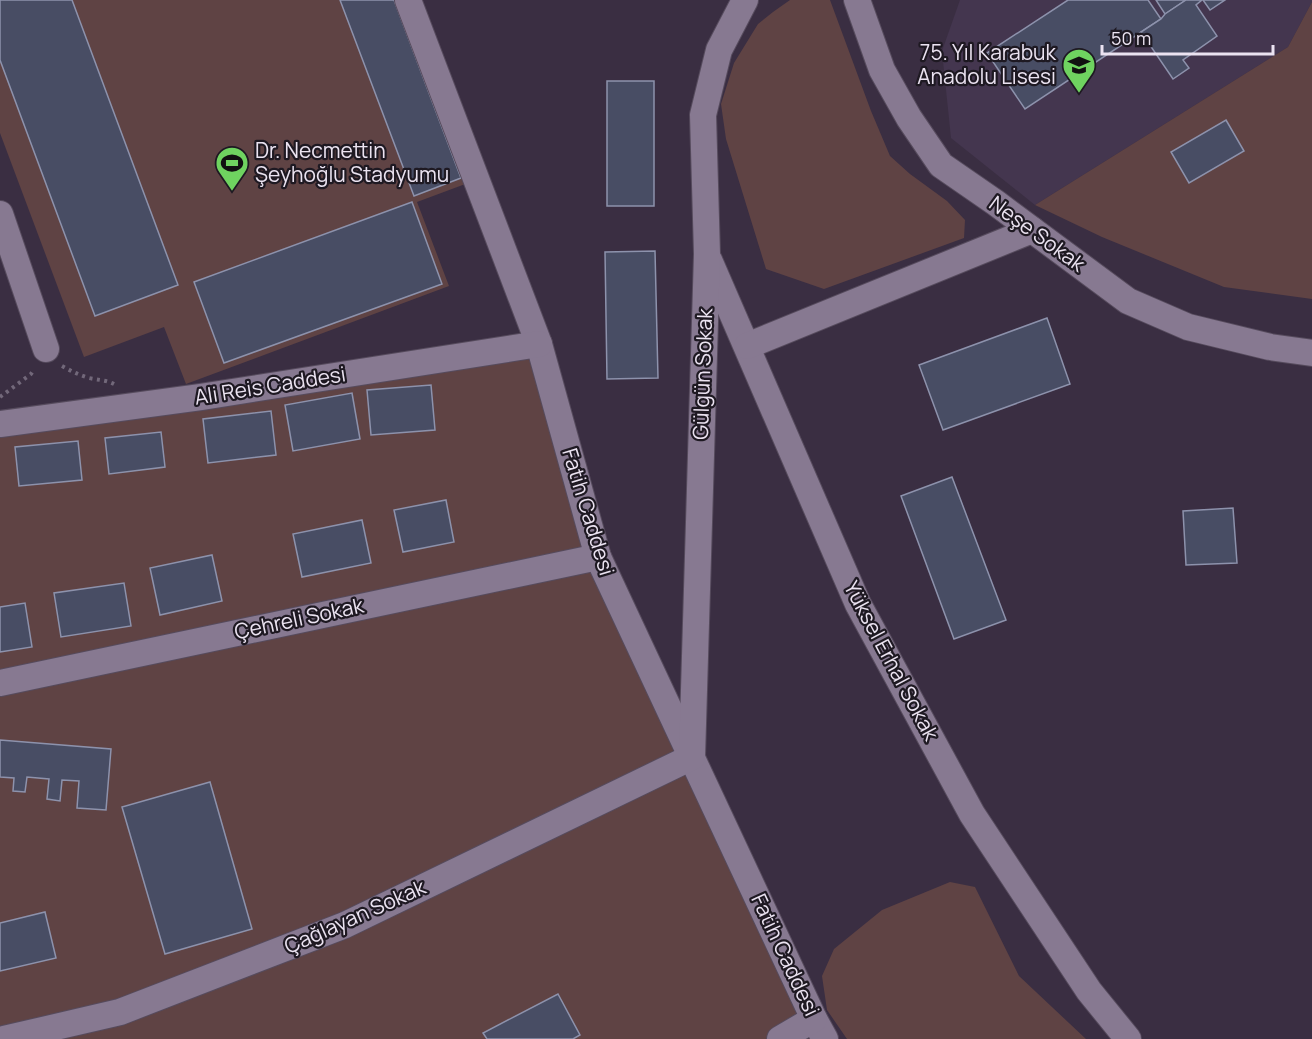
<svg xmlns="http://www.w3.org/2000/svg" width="1312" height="1039" font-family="Manrope,sans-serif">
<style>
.built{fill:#44364f}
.green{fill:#5f4344}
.building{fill:#484d64;stroke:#8d92ac;stroke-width:1.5}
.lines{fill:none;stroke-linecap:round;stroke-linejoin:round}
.minor-casing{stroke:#564b5d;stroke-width:28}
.path{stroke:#72687a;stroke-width:4;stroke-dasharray:3 4.5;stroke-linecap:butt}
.minor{stroke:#877991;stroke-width:26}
.labels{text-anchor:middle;stroke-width:4.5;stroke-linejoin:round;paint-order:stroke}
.poi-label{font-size:21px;fill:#ebe3f1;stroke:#1e1922;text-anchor:end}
.street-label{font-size:21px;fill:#ebe3f1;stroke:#1e1922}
</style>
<rect width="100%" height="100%" fill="#3a2e42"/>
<path class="built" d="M960,0H1312V2L1288,47L1035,205L951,138L942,51Z"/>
<g class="green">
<path d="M0,0H400L468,183L417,202L449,286L186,384L164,327L84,357L0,133Z"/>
<path d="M790,0H830L871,111L890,156L910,174L947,201L965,220L964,238L824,289L766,269L726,139L721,104L734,63L758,24L773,12Z"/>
<path d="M1312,2V299L1224,287L1102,237L1035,205L1288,47Z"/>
<path d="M539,344L598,557L814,1019L780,1039H0V424Z"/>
<path d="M950,882L975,887L1019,976L1086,1039H847L827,1010L822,976L834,949L882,910Z"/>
</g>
<g class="building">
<path d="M0,0H72L178,285L95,316L0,60Z"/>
<path d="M340,0H394L461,178L414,196Z"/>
<path d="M1068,0H1148L1161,19L1025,109L987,53Z"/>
<path d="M1156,0H1186L1165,14Z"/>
<path d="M1186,0H1202L1196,5L1217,36L1183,60L1189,68L1173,79L1141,32L1161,19L1165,14Z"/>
<path d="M1203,0H1225L1210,10Z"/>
<rect x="607" y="81" width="47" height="125"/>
<path d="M1226,120L1244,151L1189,183L1171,152Z"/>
<path d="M412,202L442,284L224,363L194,282Z"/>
<path d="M655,251L658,378L607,379L605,252Z"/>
<path d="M1047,318L1070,384L943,430L919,365Z"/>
<path d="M431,385L435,430L371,435L367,390Z"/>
<path d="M352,393L360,439L293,451L285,405Z"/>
<path d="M271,411L276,455L208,463L203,419Z"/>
<path d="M161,432L165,467L109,474L105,438Z"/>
<path d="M78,441L82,480L19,486L15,447Z"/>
<path d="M952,477L1006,620L954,639L901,496Z"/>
<path d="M446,500L454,542L403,552L394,510Z"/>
<path d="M1233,508L1237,563L1186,565L1183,511Z"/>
<path d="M362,520L371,563L302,577L293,534Z"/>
<path d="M212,555L222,601L160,615L150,568Z"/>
<path d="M124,583L131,626L61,637L54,593Z"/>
<path d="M25,603L32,647L0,652V607Z"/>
<path d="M0,740L111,749L106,810L77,808L79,781L62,780L60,801L47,799L49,779L27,777L25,792L13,791L14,778L0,777Z"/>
<path d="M210,782L252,929L165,954L122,807Z"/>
<path d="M45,912L56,958L0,971V923Z"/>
<path d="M558,994L580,1035L573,1039H487L483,1033Z"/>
</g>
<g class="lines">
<g class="minor-casing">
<g id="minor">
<path d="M408,0L539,344L598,557L814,1019L825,1039"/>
<path d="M857,0L882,70L909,118L941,165L996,203L1128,301L1188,327L1270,347L1312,353"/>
<path d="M0,214L46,349"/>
<path d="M709,260L858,604L972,814L1089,991L1128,1039"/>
<path d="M747,346L1032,230"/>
<path d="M0,424L201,397L539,344"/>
<path d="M0,683L598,557"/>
<path d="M4,1039L120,1012L345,925L692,757L707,254L703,115L719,50L745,0"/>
<path d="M780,1039L814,1019"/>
</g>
</g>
<g class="path">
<path d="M62,366C71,371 79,375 89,378C98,380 106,380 114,384"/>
<path d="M0,397L31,374L34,369"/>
</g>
<use href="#minor" class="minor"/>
</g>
<defs>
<g id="school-pin" transform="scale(1.725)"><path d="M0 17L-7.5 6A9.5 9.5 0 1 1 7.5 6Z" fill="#6fd360" stroke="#1e1922"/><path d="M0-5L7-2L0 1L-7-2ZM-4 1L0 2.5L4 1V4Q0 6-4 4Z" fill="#111"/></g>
<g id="stadium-pin" transform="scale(1.725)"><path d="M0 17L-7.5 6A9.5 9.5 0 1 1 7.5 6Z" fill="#6fd360" stroke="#1e1922"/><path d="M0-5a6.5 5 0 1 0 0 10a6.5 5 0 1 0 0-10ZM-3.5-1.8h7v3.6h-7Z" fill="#111"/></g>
</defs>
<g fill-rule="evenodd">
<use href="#school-pin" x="1079" y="65"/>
<use href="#stadium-pin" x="232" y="163"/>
</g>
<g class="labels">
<g class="poi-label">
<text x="1056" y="60">75. Yıl Karabuk<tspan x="1056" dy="24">Anadolu Lisesi</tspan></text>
<text x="255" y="158" text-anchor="start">Dr. Necmettin<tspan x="255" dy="24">Şeyhoğlu Stadyumu</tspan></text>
</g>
<g class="street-label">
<text transform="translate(1037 234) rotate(36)" y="7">Neşe Sokak</text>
<text transform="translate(703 374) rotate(-88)" y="7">Gülgün Sokak</text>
<text transform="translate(270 386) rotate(-9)" y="7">Ali Reis Caddesi</text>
<text transform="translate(588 512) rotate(73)" y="7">Fatih Caddesi</text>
<text transform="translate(299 619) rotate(-12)" y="7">Çehreli Sokak</text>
<text transform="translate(891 661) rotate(62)" y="7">Yüksel Erhal Sokak</text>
<text transform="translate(355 917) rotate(-24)" y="7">Çağlayan Sokak</text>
<text transform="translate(785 955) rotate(65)" y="7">Fatih Caddesi</text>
</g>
</g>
<path d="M1102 45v9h171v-9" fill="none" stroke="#ebe3f1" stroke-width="3"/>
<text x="1111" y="45" font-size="18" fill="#ebe3f1" stroke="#1e1922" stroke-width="4.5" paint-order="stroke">50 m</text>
</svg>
